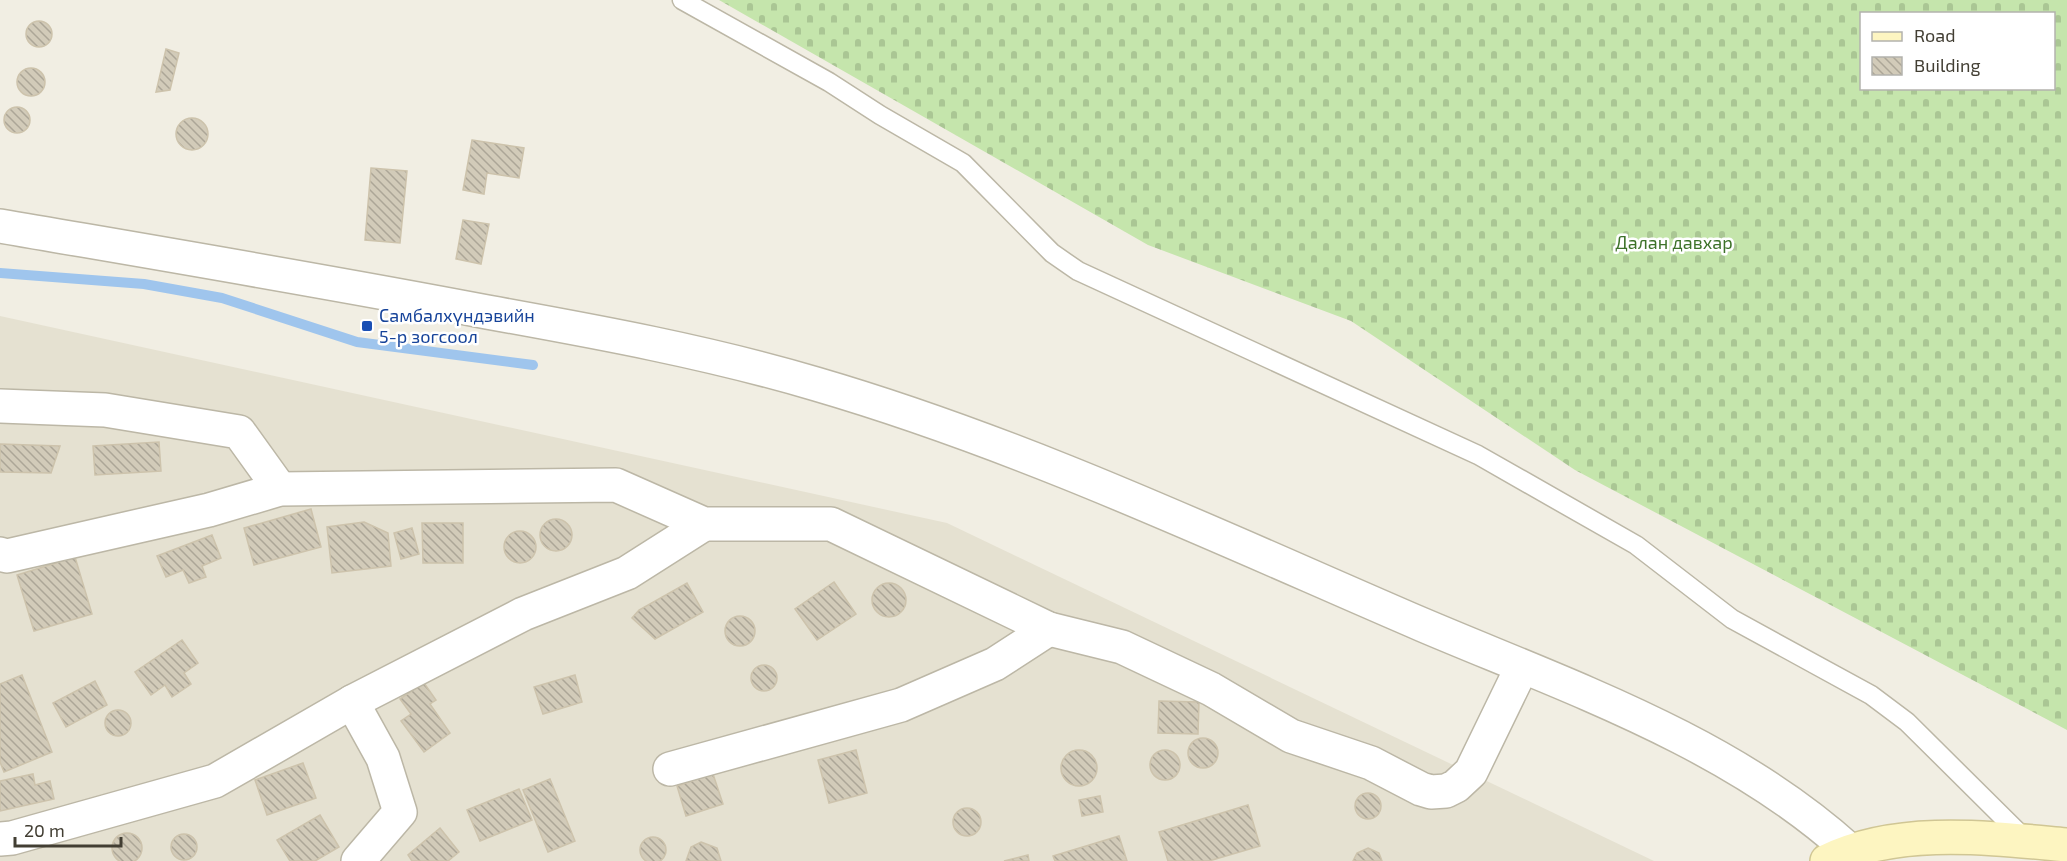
<svg xmlns="http://www.w3.org/2000/svg" width="2067" height="861" font-family="'Exo 2',sans-serif">
<style>
.residential{fill:#e5e1d1}
.cemetery{fill:url(#cemetery-stones);fill-rule:evenodd}
.lines{fill:none;stroke-linecap:round;stroke-linejoin:round}
.stream{stroke:#9fc5ed;stroke-width:10}
.building{fill:url(#building-back-hatch);stroke:#cdc3ac;stroke-width:1.5}
.lane-casing{stroke:#bcb7a6;stroke-width:21}
.street-casing{stroke:#bcb7a6;stroke-width:36}
.secondary-casing{stroke:#d0c694;stroke-width:36}
.lane{stroke:#fff;stroke-width:18}
.street{stroke:#fff;stroke-width:33}
.secondary{stroke:#fdf5c1;stroke-width:33}
.transit-dot{fill:#1a4fb4;stroke:#fff;stroke-width:2}
.labels{text-anchor:middle;stroke-width:5;stroke-linejoin:round;paint-order:stroke}
.park-label{font-size:18px;fill:#3d7229;stroke:#fff}
.transit-label{font-size:18px;fill:#164399;stroke:#fff;text-anchor:start}
</style>
<defs>
<pattern id="cemetery-stones" width="16" height="16" patternUnits="userSpaceOnUse" patternTransform="scale(1.5)"><rect width="16" height="16" fill="#c5e5ac"/><path d="M2 7V4a2 2 0 0 1 4 0v3zM10 15v-3a2 2 0 0 1 4 0v3z" fill="#aac694"/></pattern>
<pattern id="building-back-hatch" width="6" height="6" patternUnits="userSpaceOnUse" patternTransform="scale(1.5)"><rect width="6" height="6" fill="#d2cbb9"/><path d="M-1 5l2 2M0 0l6 6M5-1l2 2" fill="none" stroke="#aca697"/></pattern>
</defs>
<rect width="100%" height="100%" fill="#f1eee3"/>
<path class="residential" d="M0,316L947,523L1654,861H0Z"/>
<path class="cemetery" d="M719,0H2067V730L1575,470L1351,321L1148,245ZM1862,14H2054V88H1862Z"/>
<g class="lines">
<path class="stream" d="M0,273L144,284L222,298L357,342L533,365"/>
</g>
<g class="building">
<circle cx="39" cy="34" r="13"/>
<path d="M166,49L179,53L170,90L156,92Z"/>
<circle cx="31" cy="82" r="14"/>
<circle cx="17" cy="120" r="13"/>
<circle cx="192" cy="134" r="16"/>
<path d="M472,140L524,148L519,178L487,173L484,194L463,190Z"/>
<path d="M371,168L407,171L400,243L365,240Z"/>
<path d="M463,220L489,224L481,264L456,259Z"/>
<path d="M159,442L161,471L95,475L93,446Z"/>
<path d="M0,444L60,446L51,473L0,472Z"/>
<path d="M311,509L321,547L254,565L244,528Z"/>
<circle cx="556" cy="535" r="16"/>
<path d="M364,522L388,533L391,566L332,573L327,527Z"/>
<path d="M422,523H463V563H423Z"/>
<path d="M412,528L419,554L401,559L394,533Z"/>
<circle cx="520" cy="547" r="16"/>
<path d="M212,535L221,558L202,566L206,577L189,583L183,570L166,577L157,556Z"/>
<path d="M75,557L92,614L34,631L17,575Z"/>
<path d="M834,582L856,614L817,640L795,609Z"/>
<path d="M687,583L703,612L655,639L632,618L639,610Z"/>
<circle cx="889" cy="600" r="17"/>
<circle cx="740" cy="631" r="15"/>
<path d="M182,640L198,663L184,673L191,684L172,697L165,685L151,695L135,672Z"/>
<circle cx="764" cy="678" r="13"/>
<path d="M22,675L52,752L4,772L0,762V684Z"/>
<path d="M575,675L582,702L543,714L534,687Z"/>
<path d="M95,681L107,705L66,727L53,703Z"/>
<path d="M424,683L436,700L430,704L450,733L424,752L401,721L411,714L400,699Z"/>
<path d="M1159,701L1199,702L1198,734L1158,733Z"/>
<circle cx="118" cy="723" r="13"/>
<circle cx="1203" cy="753" r="15"/>
<path d="M856,750L867,793L829,803L818,760Z"/>
<circle cx="1165" cy="765" r="15"/>
<circle cx="1079" cy="768" r="18"/>
<path d="M303,763L316,798L267,815L255,780Z"/>
<path d="M33,774L35,785L50,781L54,799L0,811V781Z"/>
<path d="M713,774L723,804L686,816L677,786Z"/>
<path d="M550,779L575,841L548,852L523,790Z"/>
<path d="M519,789L532,820L480,841L467,810Z"/>
<circle cx="1368" cy="806" r="13"/>
<path d="M1100,796L1103,812L1082,816L1079,800Z"/>
<path d="M1248,805L1260,846L1209,861H1168L1159,832Z"/>
<circle cx="967" cy="822" r="14"/>
<path d="M320,815L339,847L315,861H290L277,840Z"/>
<path d="M440,828L459,852L448,861H412L408,855Z"/>
<circle cx="127" cy="848" r="15"/>
<circle cx="184" cy="847" r="13"/>
<path d="M1119,836L1127,861H1055L1053,856Z"/>
<circle cx="653" cy="850" r="13"/>
<path d="M701,842L717,848L721,861H686L691,847Z"/>
<path d="M1368,848L1379,853L1382,861H1353L1357,853Z"/>
<path d="M1028,855L1029,861H1004Z"/>
</g>
<g class="lines">
<g class="lane-casing">
<path id="lane" d="M682,0L829,82L880,115L963,163L1052,253L1078,271L1478,455L1636,545L1732,619L1871,695L1907,722L2026,840"/>
</g>
<g class="street-casing">
<g id="street">
<path d="M0,226C163,254 325,281 487,312C598,332 708,352 816,384C1025,445 1223,539 1423,625C1569,687 1730,742 1849,850"/>
<path d="M0,406L105,410L239,432L280,489"/>
<path d="M0,554L7,556L209,510L280,489L616,485L704,524H831L1049,629L1122,647L1211,689L1291,736L1371,763L1421,789L1431,792L1446,791L1456,786L1471,772L1522,667"/>
<path d="M352,702L383,758L400,812L358,861"/>
<path d="M670,769L901,705L995,664L1049,629"/>
<path d="M0,839L12,838L215,781L352,702L523,614L627,573L704,524"/>
</g>
</g>
<g class="secondary-casing">
<path id="secondary" d="M1827,861C1898,826 1990,838 2067,845"/>
</g>
<use href="#lane" class="lane"/>
<use href="#street" class="street"/>
<use href="#secondary" class="secondary"/>
</g>
<rect class="transit-dot" x="361" y="320" width="12" height="12" rx="3"/>
<g class="labels">
<g class="park-label">
<text x="1674" y="249">Далан давхар</text>
</g>
<g class="transit-label">
<text x="379" y="322">Самбалхүндэвийн<tspan x="379" dy="21">5-р зогсоол</tspan></text>
</g>
</g>
<rect x="1860" y="12" width="195" height="78" fill="#ffffff" stroke="#b3b2ad" stroke-width="1.5"/>
<rect x="1872" y="32" width="30" height="9" fill="#fdf5c1" stroke="#b3b2ad" stroke-width="1.5"/>
<text x="1914" y="42" font-size="18" fill="#423e33">Road</text>
<rect x="1872" y="57" width="30" height="18" fill="url(#building-back-hatch)" stroke="#b3b2ad" stroke-width="1.5"/>
<text x="1914" y="72" font-size="18" fill="#423e33">Building</text>
<path d="M15 837v9h106v-9" fill="none" stroke="#423e33" stroke-width="3"/>
<text x="24" y="837" font-size="18" fill="#423e33" stroke="#ffffff" stroke-width="4.5" paint-order="stroke">20 m</text>
</svg>
